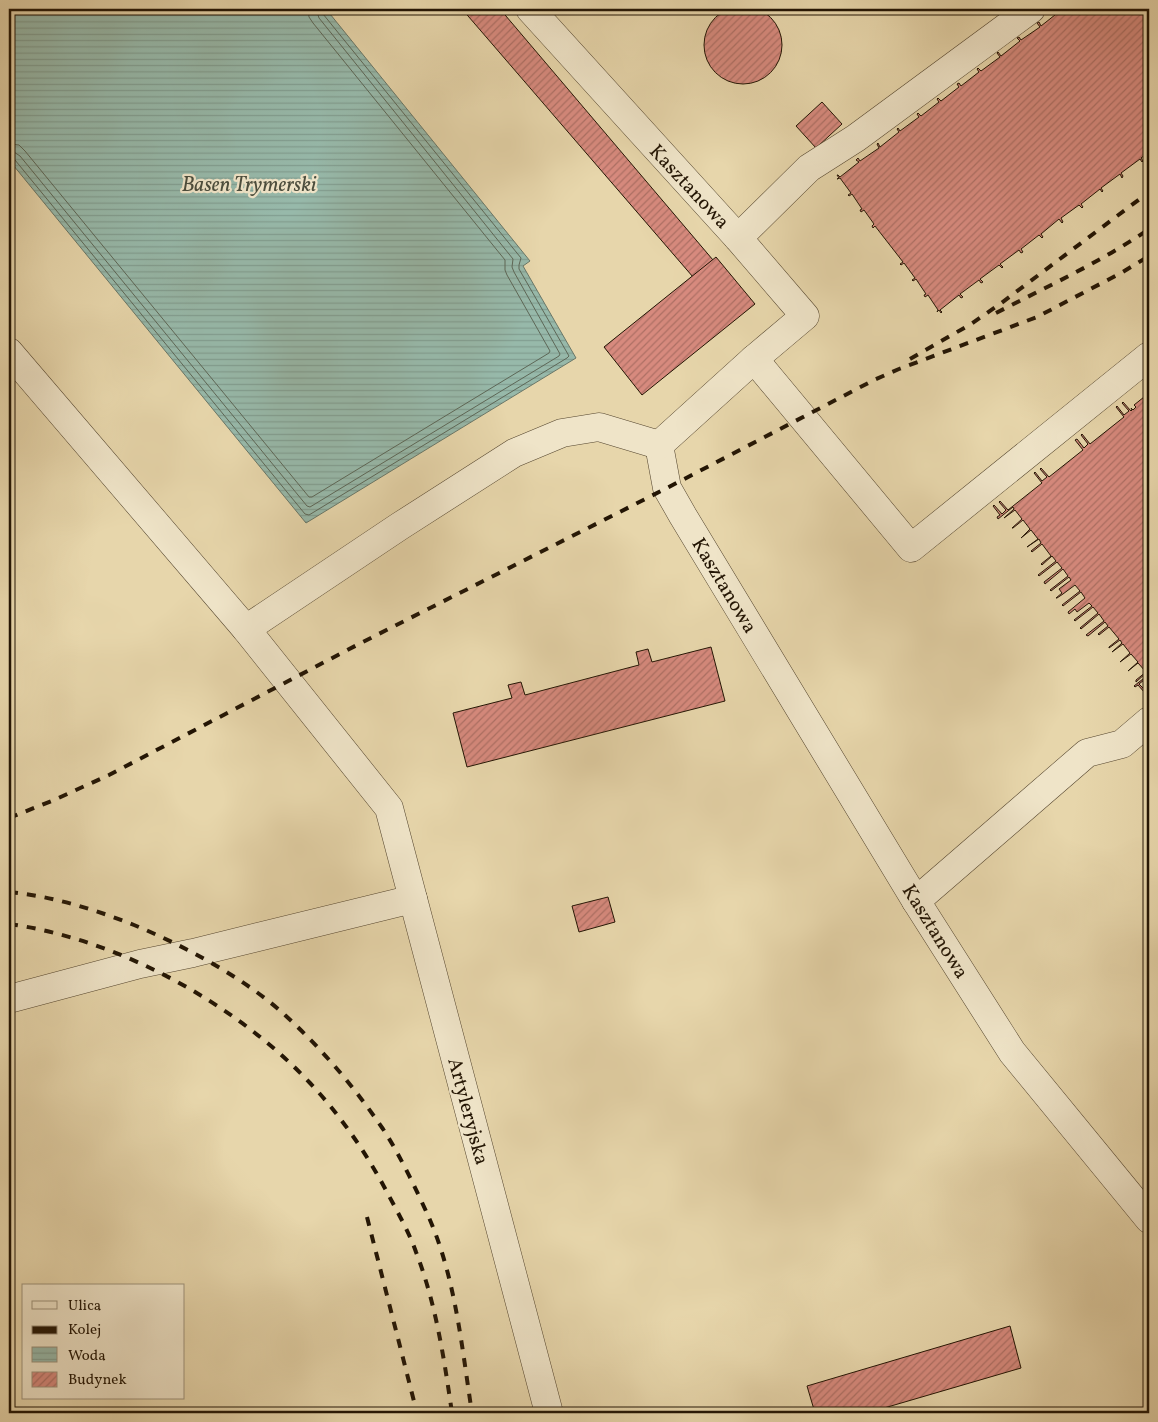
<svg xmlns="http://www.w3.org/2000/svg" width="1158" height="1422" font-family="Vollkorn,serif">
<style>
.water{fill:url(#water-rules);stroke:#697768}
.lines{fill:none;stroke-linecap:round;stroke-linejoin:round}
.shore{stroke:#5d6757;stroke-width:1}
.building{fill:url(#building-hatch);stroke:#231504}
.minor-casing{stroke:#54452e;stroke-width:29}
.minor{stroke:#efe4c8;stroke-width:28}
.rail{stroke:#231504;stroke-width:4;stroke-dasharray:9 9;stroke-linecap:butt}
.labels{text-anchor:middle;stroke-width:4.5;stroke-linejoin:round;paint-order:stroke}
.street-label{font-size:20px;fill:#231504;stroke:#efe4c8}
.water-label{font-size:21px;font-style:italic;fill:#4c4e3e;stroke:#efe4c8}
</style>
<defs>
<pattern id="water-rules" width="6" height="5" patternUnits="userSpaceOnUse" patternTransform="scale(1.25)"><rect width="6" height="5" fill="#97b9aa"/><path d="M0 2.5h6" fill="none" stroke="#829e91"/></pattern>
<pattern id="building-hatch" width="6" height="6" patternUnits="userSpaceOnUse" patternTransform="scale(1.25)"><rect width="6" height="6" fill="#d78a7e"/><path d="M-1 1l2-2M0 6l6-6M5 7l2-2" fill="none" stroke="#ae7065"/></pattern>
</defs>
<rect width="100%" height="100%" fill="#e7d6ab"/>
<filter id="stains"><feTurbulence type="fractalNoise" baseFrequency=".004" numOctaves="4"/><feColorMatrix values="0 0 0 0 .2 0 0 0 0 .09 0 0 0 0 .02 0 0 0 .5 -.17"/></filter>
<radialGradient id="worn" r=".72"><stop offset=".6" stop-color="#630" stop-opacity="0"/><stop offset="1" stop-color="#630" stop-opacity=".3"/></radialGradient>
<path class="water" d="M9,9H326L530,261L523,266L576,358L306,523L9,160Z"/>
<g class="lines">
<g class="shore">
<path d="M9,144L19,145L25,151L309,497H312L549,353L550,351L507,275L505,270V260L313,23L309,17L308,9"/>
<path d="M9,151L14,152L20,156L307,506L310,507L559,356L560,354L514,272L512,267L513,259L319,18L316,9"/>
<path d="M9,157L15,160L305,514L309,515L567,358L569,356L519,269V265L521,258L323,14L322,9"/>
</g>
</g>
<g class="building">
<circle cx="743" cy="45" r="39"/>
<path d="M462,9H500L713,260L693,277Z"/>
<path d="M1058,9L1061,10L1063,9H1149V152L1141,158L1143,161L1142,162L1140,159L1121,173L1123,176L1122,178L1120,174L1101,188L1103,191L1102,192L1100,189L1081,204L1083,207L1082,208L1079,205L1061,218L1063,222L1062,223L1059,219L1041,234L1043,237L1042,238L1039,235L1021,249L1023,252L1021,253L1019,250L1000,264L1003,267L1002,268L999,265L980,279L983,282L981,283L979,280L960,294L963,297L961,298L959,295L940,310L942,312L941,313L939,310L937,312L938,310L928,295L925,297L924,295L926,294L916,279L913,281L912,280L915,278L904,263L901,265L900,264L903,262L875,226L873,228L872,226L874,224L864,210L861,212L860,210L862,209L852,194L849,196L848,195L851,193L840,178L837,179L839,178L837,175H838L840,177L859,162L856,160L858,158L860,161L879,148L877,144L878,143L880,147L899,132L897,129L898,128L900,131L919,117L917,114L918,113L921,116L939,102L937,99L938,98L941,101L959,87L957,84L959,83L961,86L979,72L977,69L978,68L981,71L1000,57L997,53L998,52L1001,56L1020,41L1017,38L1019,37L1021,40L1040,27L1037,23L1039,22L1041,26L1060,11Z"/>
<path d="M822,102L842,124L816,148L796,126Z"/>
<path d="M716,257L755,304L642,395L604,347Z"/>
<path d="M1149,393V674L1145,678L1149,684V686L1144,680L1139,684L1147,692L1145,693L1138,685L1135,687L1134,686L1148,675L1146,673L1136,682V680L1146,672L1138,663L1128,671L1138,662L1131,654L1120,662L1130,653L1123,644L1112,652L1122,643L1120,640L1109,648V647L1119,639L1109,627L1099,635L1098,634L1108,626L1105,622L1088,636L1086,635L1104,621L1099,614L1081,629L1080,628L1098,613L1093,607L1075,621L1074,620L1092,606L1089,603L1077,612L1075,609L1069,614L1068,612L1085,598L1081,592L1063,606L1062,605L1080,591L1075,585L1063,594L1057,598H1056L1062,593L1059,589L1071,580L1069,577L1051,591L1050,590L1068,576L1063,569L1045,584L1044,582L1062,568L1057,562L1039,576L1038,575L1056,561L1052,556L1042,565L1041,564L1051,556L1042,544L1032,552L1031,551L1041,543L1039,539L1027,547L1038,539L1031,530L1021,538L1030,529L1023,520L1013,528H1012L1022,519L1015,510L1004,518L1014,509L1013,507L998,519L997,517L1000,515L993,506L994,505L1002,514L1006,510L999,502L1000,501L1008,510L1042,483L1034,473L1035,472L1042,481L1047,477L1040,469L1041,468L1049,477L1083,450L1075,440L1077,439L1084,448L1088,444L1081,435L1082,434L1090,444L1124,417L1116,407L1117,406L1124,415L1129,411L1122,403L1123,402L1131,411L1132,410L1131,408L1133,410L1136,407L1134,405Z"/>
<path d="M711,647L725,701L467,767L453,713L512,698L508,685L521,682L525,695L639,665L636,652L648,649L652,662Z"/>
<path d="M608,897L615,922L579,932L572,906Z"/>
<path d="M1010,1326L1021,1368L867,1413H815L807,1386Z"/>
</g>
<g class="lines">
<g class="minor-casing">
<g id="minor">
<path d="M530,9L738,238L805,316L754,359L659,445L667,488L683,516L916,901L1012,1052L1149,1219"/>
<path d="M738,238L809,168L856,138L1031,9"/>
<path d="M9,352L246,629L389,808L549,1413"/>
<path d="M754,359L911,548L1149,356"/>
<path d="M246,629L400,526L514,453L562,433L599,427L659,445"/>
<path d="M916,901L1087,753L1122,744L1149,721"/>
<path d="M9,999L140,964L193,953L413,899"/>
</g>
</g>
<use href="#minor" class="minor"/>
<g class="rail">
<path d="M996,313C1048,286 1101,262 1149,229"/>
<path d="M910,359L971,324L1000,304L1149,192"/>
<path d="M9,818L54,800L109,775L357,645L667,488L874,380L899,369L1037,317L1121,273L1149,256"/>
<path d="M9,892C51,896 94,909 134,925C185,946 246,979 286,1016C323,1050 355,1088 383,1129C400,1155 417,1191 430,1220C456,1281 462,1349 472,1413"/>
<path d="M9,924C118,939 235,1003 310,1083C341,1116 367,1154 388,1194C398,1213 409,1232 416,1252C436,1304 444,1358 452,1413"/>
<path d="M367,1217L417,1413"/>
</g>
</g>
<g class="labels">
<g class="street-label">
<text transform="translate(690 186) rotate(47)" y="7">Kasztanowa</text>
<text transform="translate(725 585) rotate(59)" y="7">Kasztanowa</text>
<text transform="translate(936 931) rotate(58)" y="7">Kasztanowa</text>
<text transform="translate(469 1111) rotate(75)" y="7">Artyleryjska</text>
</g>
<g class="water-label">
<text x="249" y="191">Basen Trymerski</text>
</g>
</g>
<rect width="1158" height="1422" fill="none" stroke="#e7d6ab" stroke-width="30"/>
<rect x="10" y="10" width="1138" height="1402" fill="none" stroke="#231504" stroke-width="2.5"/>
<rect x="15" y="15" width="1128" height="1392" fill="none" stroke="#231504"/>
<rect x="22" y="1284" width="162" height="115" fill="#efe4c8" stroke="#9d917a"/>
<rect x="32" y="1301" width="25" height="8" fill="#efe4c8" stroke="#9d917a"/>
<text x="68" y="1310" font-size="15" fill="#231504">Ulica</text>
<rect x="32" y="1326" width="25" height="8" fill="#231504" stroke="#9d917a"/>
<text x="68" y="1334" font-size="15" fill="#231504">Kolej</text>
<rect x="32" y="1347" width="25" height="15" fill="url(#water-rules)" stroke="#9d917a"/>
<text x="68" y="1360" font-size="15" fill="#231504">Woda</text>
<rect x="32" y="1372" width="25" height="15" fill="url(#building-hatch)" stroke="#9d917a"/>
<text x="68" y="1384" font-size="15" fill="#231504">Budynek</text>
<rect width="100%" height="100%" filter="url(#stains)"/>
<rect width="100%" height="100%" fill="url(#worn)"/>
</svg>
